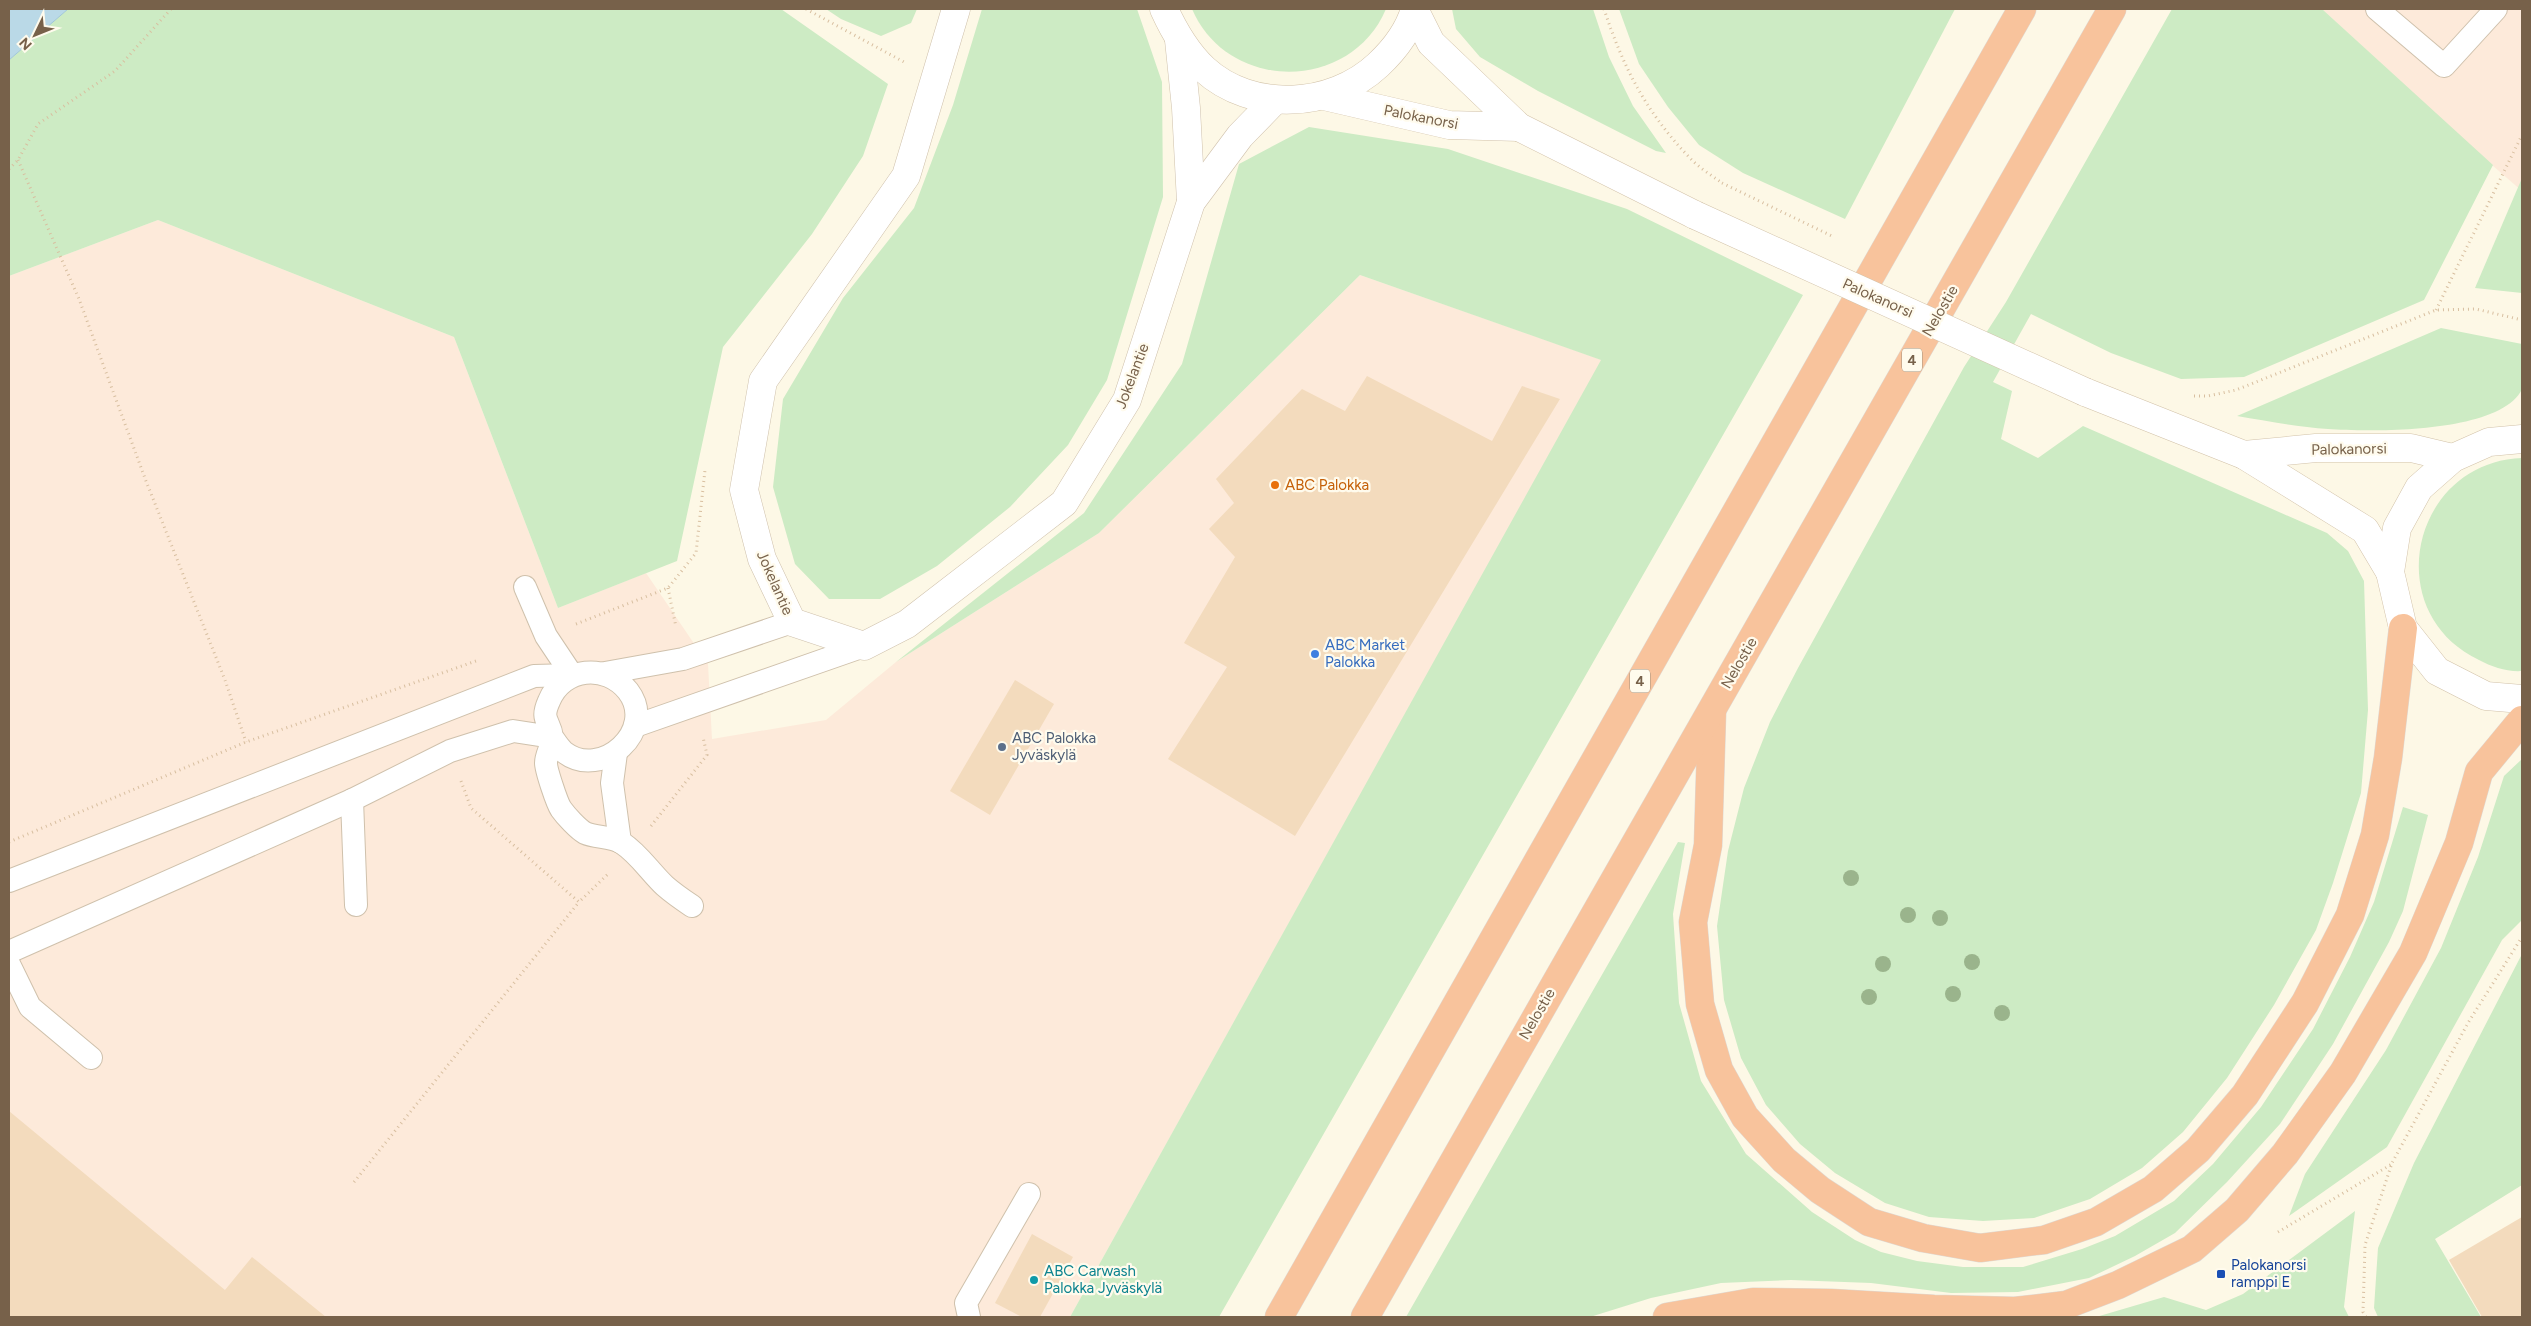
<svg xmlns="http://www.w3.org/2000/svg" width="2531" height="1326" font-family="Figtree,sans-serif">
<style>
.commercial{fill:#fdeada}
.green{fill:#cdebc4}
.water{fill:#bad9e7;stroke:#a0c7d9}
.building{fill:#f3dbbd}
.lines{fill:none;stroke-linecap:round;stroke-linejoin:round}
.service-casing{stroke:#cfc1ac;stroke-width:24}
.minor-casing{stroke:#cfc1ac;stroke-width:29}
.secondary-casing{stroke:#d2c2a9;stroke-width:29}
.motorway-casing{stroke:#ded9d4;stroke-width:29}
.path{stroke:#d8bfa0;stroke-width:3;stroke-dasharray:1 4;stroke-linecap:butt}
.service{stroke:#fff;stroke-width:22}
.minor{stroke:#fff;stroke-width:28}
.secondary{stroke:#fff;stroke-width:28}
.motorway{stroke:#f8c39c;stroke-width:28}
.secondary-bridge-casing{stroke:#d2c2a9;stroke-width:29;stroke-linecap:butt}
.path-bridge{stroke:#d8bfa0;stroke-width:3;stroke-dasharray:1 4;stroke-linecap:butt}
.secondary-bridge{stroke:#fff;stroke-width:28}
.tree{fill:#9ab48c}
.food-dot{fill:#e8710a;stroke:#fffbed;stroke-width:2}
.shop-dot{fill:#3f7fe0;stroke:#fffbed;stroke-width:2}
.service-dot{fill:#5c6f8a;stroke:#fffbed;stroke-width:2}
.transit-dot{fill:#1a4fb4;stroke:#fffbed;stroke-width:2}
.culture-dot{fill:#0f9aa8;stroke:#fffbed;stroke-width:2}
.labels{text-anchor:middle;stroke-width:4.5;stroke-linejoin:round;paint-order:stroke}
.shield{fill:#fffbed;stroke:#a08f7b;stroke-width:1}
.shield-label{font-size:14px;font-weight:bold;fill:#77614a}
.street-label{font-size:15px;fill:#77614a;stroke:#fffbed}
.food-label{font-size:15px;fill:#c56008;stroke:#fffbed;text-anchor:start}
.shop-label{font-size:15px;fill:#366cbe;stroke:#fffbed;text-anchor:start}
.service-label{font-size:15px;fill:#4e5e75;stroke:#fffbed;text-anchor:start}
.transit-label{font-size:15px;fill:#164399;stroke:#fffbed;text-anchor:start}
.culture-label{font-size:15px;fill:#0d838f;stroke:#fffbed;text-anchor:start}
</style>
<rect width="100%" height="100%" fill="#fdf8e6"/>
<g class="commercial">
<path d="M2322,9H2522V191L2477,152Z"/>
<path d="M158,220L454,337L558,608L646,573L708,664L712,739L826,720L896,662L1099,533L1360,275L1602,360L1070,1317H9V276Z"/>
</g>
<g class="green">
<path d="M68,9H781L888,84L863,156L812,234L723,347L677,561L558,608L454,337L158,220L9,276V60Z"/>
<path d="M826,9H917L911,23L881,36L841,19Z"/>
<path d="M982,9H1137L1162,82L1163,197L1107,380L1068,445L1010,507L937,566L880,599H829L795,564L773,487L783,399L843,298L914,208L953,105Z"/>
<path d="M1192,9H1386C1351,92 1228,93 1192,9Z"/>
<path d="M1452,9H1593L1609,57L1633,106L1666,153L1656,151L1538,91L1480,57L1456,29Z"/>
<path d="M1619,9H1955L1845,219L1743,173L1699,145L1668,107L1639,64Z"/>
<path d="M2172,9H2322L2493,165L2424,300L2244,377L2181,379L2111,353L2031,314L1993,382L2012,391L2001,439L2038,458L2083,426L2327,533L2348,551L2364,581L2368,710L2361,793L2333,883L2316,930L2274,1005L2227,1078L2183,1132L2142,1168L2090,1199L2034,1218L1983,1221L1929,1217L1885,1203L1835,1173L1800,1144L1766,1105L1741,1058L1724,1000L1717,926L1728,851L1744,788L1770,722L1798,668L1964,367L2006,302Z"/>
<path d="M1309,127L1448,149L1627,209L1803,295L1219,1317H1070L1601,360L1360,275L1099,533L896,662L1084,513L1182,364L1239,164Z"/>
<path d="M2522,178V293L2475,288Z"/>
<path d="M2441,328L2522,344C2522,354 2525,381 2522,389C2501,434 2370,432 2328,429C2298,427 2267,421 2237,416Z"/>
<path d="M2522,458V671C2507,672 2492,667 2479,660C2378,612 2412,462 2522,458Z"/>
<path d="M2522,759V920L2502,940L2387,1147L2289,1216L2305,1174L2386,1050L2441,948L2478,857L2504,776Z"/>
<path d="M2403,807L2428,815L2403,911L2389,942L2333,1044L2280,1124L2227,1182L2175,1233L2135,1256L2089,1278L2018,1292L1951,1293L1871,1283L1791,1280L1721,1283L1651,1298L1590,1317H1406L1678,842L1685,843L1673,914L1679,1003L1701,1081L1746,1154L1812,1212L1855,1240L1881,1252L1917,1261L1963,1267H2023L2082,1249L2115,1236L2174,1201L2213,1164L2261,1107L2313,1029L2350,957L2374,902Z"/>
<path d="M2522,954V1185L2435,1239L2481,1317H2378L2374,1308L2378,1248L2414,1163Z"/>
<path d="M2355,1211L2344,1307L2349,1317H2096L2164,1297L2206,1310L2243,1294Z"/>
</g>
<path class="water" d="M9,9H68L9,60Z"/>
<g class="building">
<path d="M1367,376L1492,441L1522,386L1560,399L1295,836L1168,759L1227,667L1184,643L1235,557L1209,529L1234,503L1216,479L1302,389L1345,411Z"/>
<path d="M1015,680L1054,704L990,815L950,791Z"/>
<path d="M9,1111L225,1290L252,1257L326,1317H9Z"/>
<path d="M2522,1217V1317H2482L2449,1260Z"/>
<path d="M1032,1234L1073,1257L1040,1317H1022L995,1303Z"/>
</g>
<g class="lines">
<g class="service-casing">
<g id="service">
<path d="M2377,9L2444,66L2496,9"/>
<path d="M525,587L546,636L572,675"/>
<path d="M605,673L683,659L792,622"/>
<path d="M635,726L864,646"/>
<path d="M616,753L612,783L620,842"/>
<path d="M352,800L356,905"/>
<path d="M9,881L534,676L572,675"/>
<path d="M9,952L352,800L450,751L513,731L552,737C555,741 559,748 564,752C601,781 658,730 628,691C606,663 563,667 549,701C540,721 550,720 552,737C553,745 546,754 546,763C546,770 557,803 561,809C566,816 578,829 585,833C596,838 612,836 622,843C639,854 650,872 665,886C673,893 683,900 692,906"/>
<path d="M9,964L30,1007L91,1058"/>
<path d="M969,1317L966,1303L1029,1194"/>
</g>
</g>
<g class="minor-casing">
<g id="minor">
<path d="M956,9L906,176L763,381L744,490L762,559L792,622L864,646L907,624L1064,503L1127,400L1191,202L1240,136L1275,100"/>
<path d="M1179,40L1186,108L1191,202"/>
</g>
</g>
<g class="secondary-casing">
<g id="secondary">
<path d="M1164,9C1174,31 1186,52 1204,69C1252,113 1332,108 1378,65C1394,50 1409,30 1415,9"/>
<path d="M1415,11L1431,43L1519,127L1695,215"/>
<path d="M1324,96L1449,125L1519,127"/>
<path d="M2085,392L2244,455L2365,530L2390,572"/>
<path d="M2522,439L2489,442L2453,458L2419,488L2397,528L2390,572L2403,628L2437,671L2486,696L2522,699"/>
<path d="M2244,455L2316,448H2411L2453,458"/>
</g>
</g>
<g class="motorway-casing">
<g id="motorway">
<path d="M1712,711L1708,845L1693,922L1700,1004L1719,1070L1745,1117L1784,1160L1820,1190L1869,1222L1923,1238L1980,1248L2044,1240L2096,1222L2153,1189L2198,1150L2245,1095L2305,1003L2350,915L2375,835L2388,758L2403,628"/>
<path d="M1279,1317L2022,9"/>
<path d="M1365,1317L2112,9"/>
<path d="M1667,1317L1753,1302L1831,1303L1934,1309L2015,1311L2066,1305L2118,1285L2192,1249L2237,1210L2285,1154L2343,1073L2413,953L2459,843L2479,772L2522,720"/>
</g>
</g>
<g class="path">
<path d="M806,9L904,62"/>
<path d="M1604,9C1623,67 1646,112 1689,157C1698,167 1711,175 1722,183"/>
<path d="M18,160L79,299L146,481L225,680L246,742"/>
<path d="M9,169L18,160L38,124L115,71L171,9"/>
<path d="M2436,310L2522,135"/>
<path d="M2194,396H2208L2236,390L2436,310L2476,309L2522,320"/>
<path d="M668,588L676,627"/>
<path d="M576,624L668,588L696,553L705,470"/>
<path d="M461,781L471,808L579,902L609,873"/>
<path d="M651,826L707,755L703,737"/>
<path d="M9,842L246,742L476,661"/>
<path d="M354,1182L579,902"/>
<path d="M2278,1232L2392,1164"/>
<path d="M2366,1317L2363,1312L2365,1245L2392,1163L2468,1023L2522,937"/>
</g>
<use href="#service" class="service"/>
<use href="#minor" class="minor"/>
<use href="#secondary" class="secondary"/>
<use href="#motorway" class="motorway"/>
<g class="secondary-bridge-casing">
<path id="secondary-bridge" d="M1695,215L2085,392"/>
</g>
<path class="path-bridge" d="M1722,183L1834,237"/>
<use href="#secondary-bridge" class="secondary-bridge"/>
</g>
<g class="tree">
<circle cx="1851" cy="878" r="8"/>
<circle cx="1908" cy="915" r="8"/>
<circle cx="1940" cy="918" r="8"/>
<circle cx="1972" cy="962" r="8"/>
<circle cx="1883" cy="964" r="8"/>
<circle cx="1953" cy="994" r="8"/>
<circle cx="1869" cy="997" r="8"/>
<circle cx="2002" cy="1013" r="8"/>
</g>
<circle class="food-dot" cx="1275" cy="485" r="5"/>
<circle class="shop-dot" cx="1315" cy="654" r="5"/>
<circle class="service-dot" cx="1002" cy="747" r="5"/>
<rect class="transit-dot" x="2216" y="1269" width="10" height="10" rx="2.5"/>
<circle class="culture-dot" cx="1034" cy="1280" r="5"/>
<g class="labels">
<g class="shield">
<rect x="1902" y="348.5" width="20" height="23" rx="4"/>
<rect x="1630" y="669.5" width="20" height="23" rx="4"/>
</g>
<g class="shield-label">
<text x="1912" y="365">4</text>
<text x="1640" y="686">4</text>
</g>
<g class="street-label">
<text transform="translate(1421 117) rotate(11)" y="5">Palokanorsi</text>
<text transform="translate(1878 298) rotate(24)" y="5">Palokanorsi</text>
<text transform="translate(1940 311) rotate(-60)" y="5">Nelostie</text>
<text transform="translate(1132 376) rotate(-69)" y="5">Jokelantie</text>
<text transform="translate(2349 449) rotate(-1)" y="5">Palokanorsi</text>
<text transform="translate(775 583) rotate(66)" y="5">Jokelantie</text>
<text transform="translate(1739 663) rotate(-60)" y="5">Nelostie</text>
<text transform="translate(1537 1014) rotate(-60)" y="5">Nelostie</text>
</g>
<g class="food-label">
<text x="1285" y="490">ABC Palokka</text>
</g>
<g class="shop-label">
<text x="1325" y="650">ABC Market<tspan x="1325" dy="17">Palokka</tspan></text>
</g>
<g class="service-label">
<text x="1012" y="743">ABC Palokka<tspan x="1012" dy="17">Jyväskylä</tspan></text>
</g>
<g class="transit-label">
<text x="2231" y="1270">Palokanorsi<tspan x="2231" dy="17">ramppi E</tspan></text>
</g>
<g class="culture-label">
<text x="1044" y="1276">ABC Carwash<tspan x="1044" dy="17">Palokka Jyväskylä</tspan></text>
</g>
</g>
<rect width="2531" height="1326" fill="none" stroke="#77614a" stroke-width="20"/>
<g transform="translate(35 35) rotate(227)" stroke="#fffbed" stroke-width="4" paint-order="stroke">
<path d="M0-4L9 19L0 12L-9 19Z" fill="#77614a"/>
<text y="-8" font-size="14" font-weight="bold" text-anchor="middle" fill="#77614a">N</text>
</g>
</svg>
